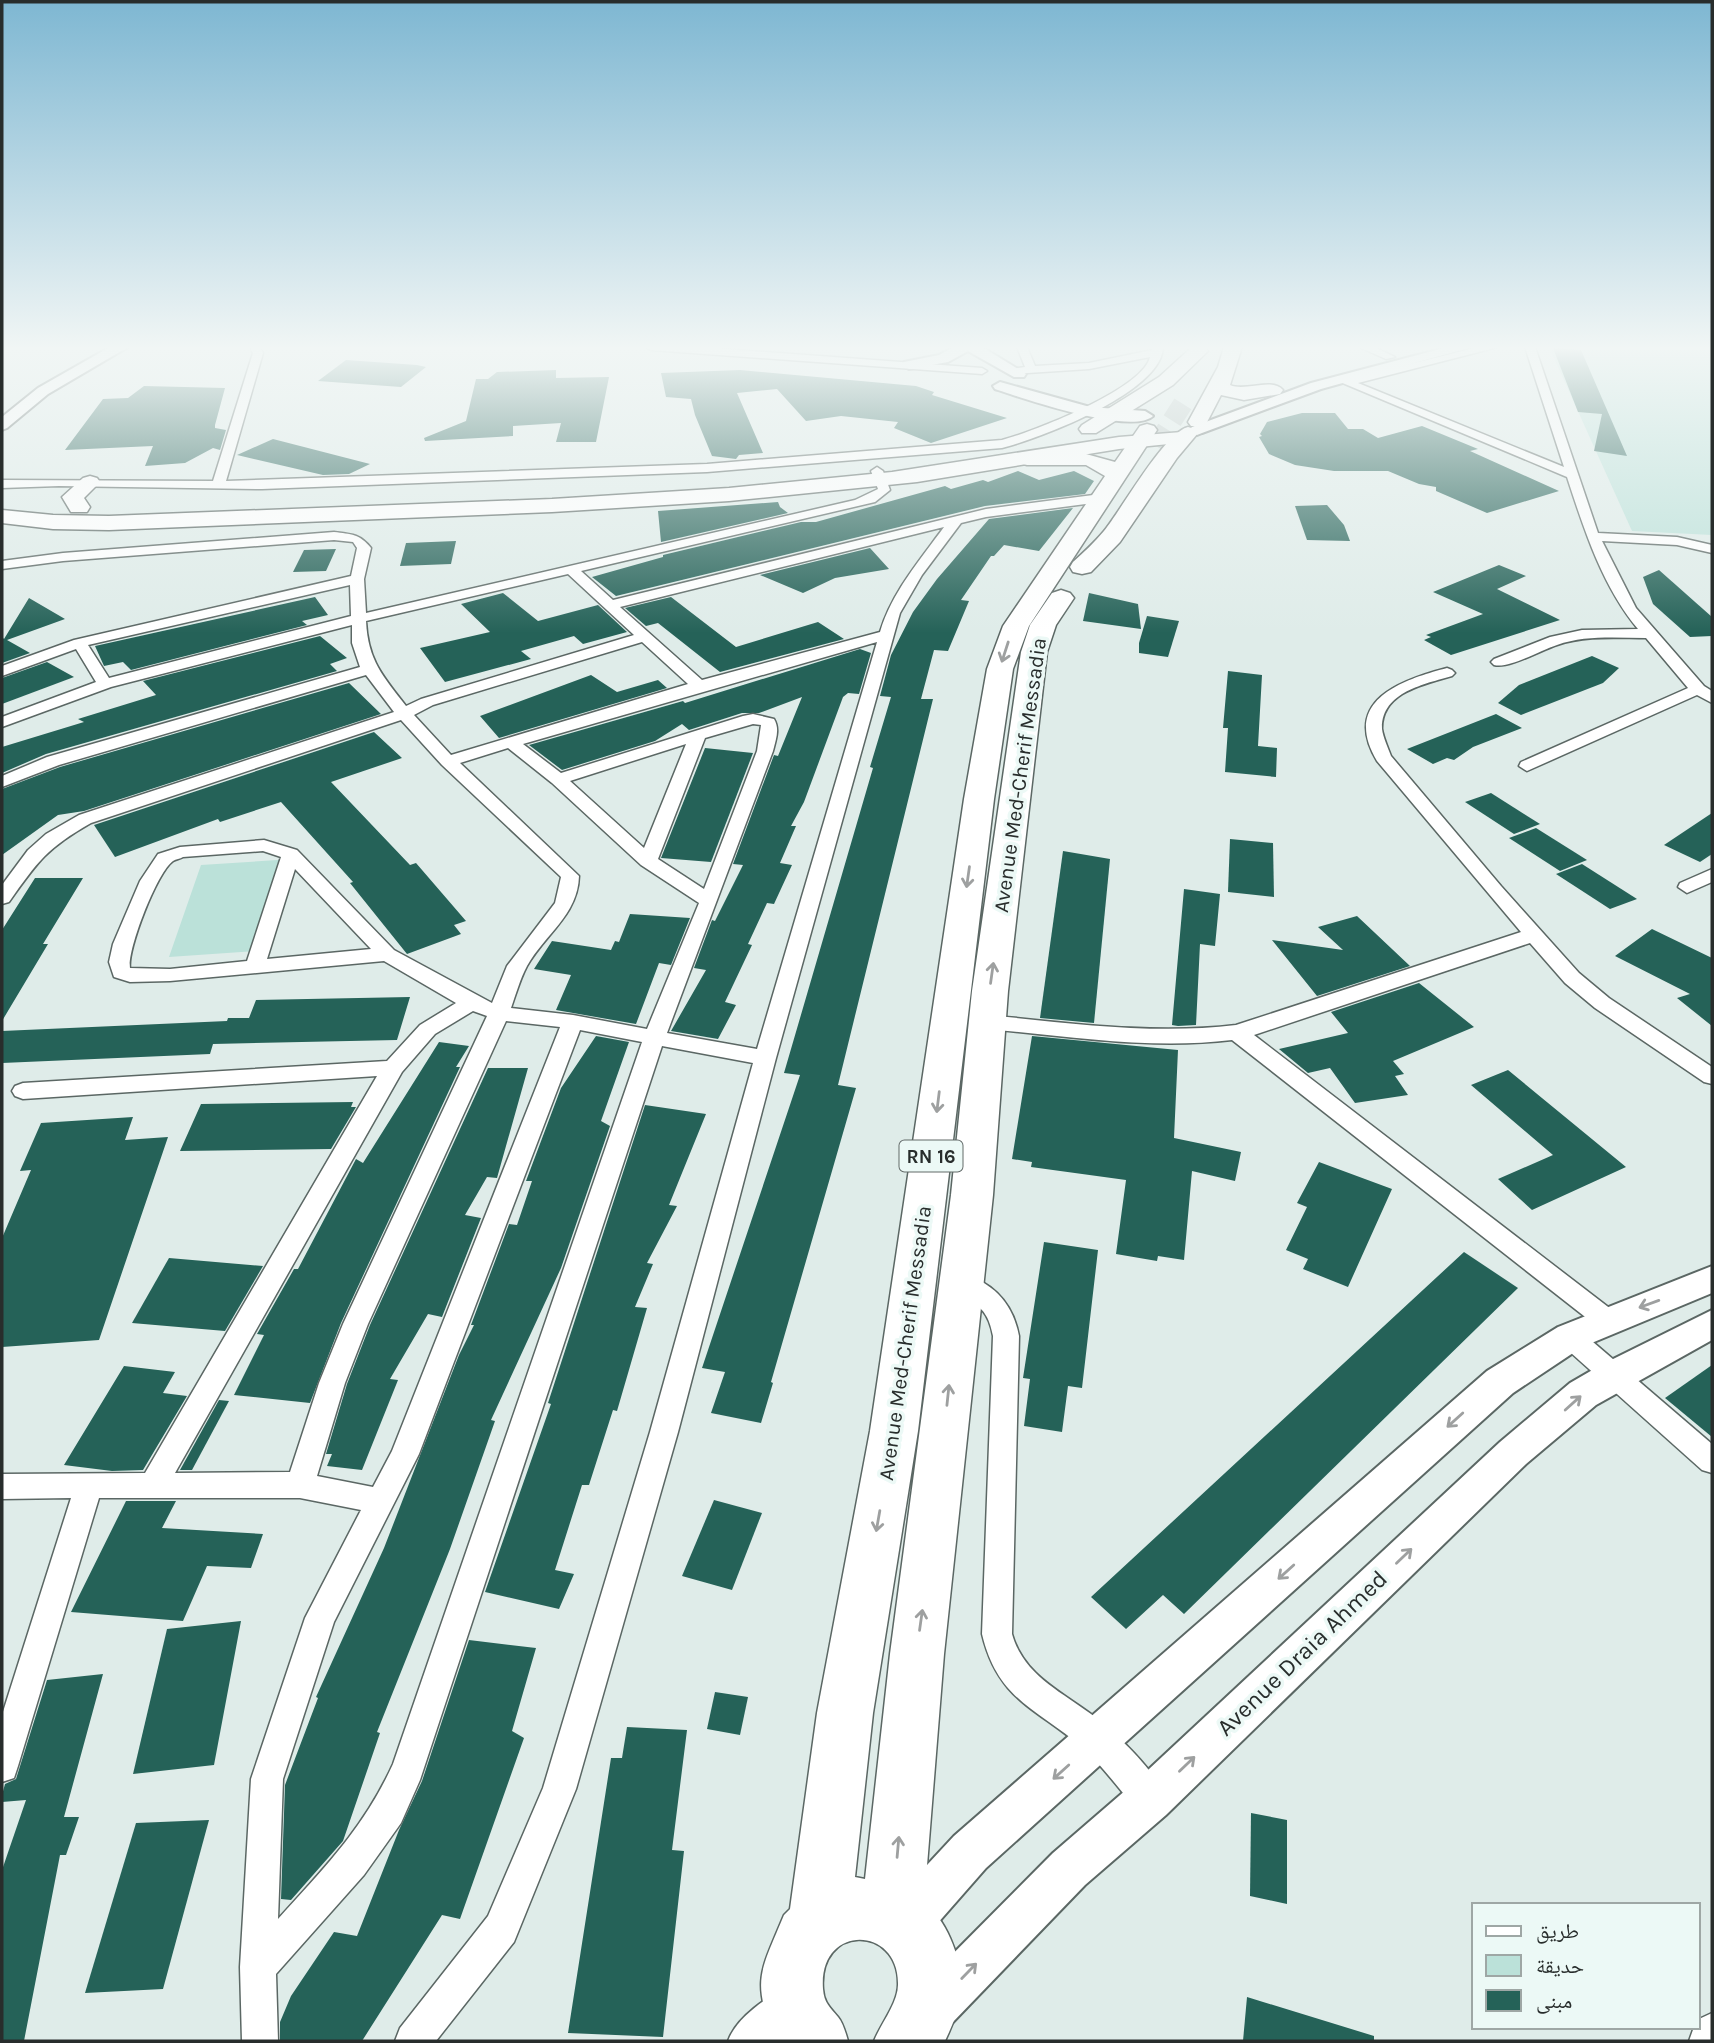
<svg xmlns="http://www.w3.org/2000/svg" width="1714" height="2043" font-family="Karla,'Noto Naskh Arabic',sans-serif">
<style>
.green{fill:#bbe1d9}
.building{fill:#256258}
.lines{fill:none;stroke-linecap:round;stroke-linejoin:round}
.trunk-tunnel{stroke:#bac6c3;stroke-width:20;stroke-dasharray:20 10;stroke-linecap:butt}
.minor-casing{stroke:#5b6764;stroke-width:3}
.tertiary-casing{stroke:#5b6764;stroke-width:4}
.primary-casing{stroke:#5b6764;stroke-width:3}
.trunk-casing{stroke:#5b6764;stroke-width:3}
.minor{fill:#fff;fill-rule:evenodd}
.tertiary{fill:#fff;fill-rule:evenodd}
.primary{fill:#fff;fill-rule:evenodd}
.trunk{fill:#fff;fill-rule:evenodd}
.oneway{stroke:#9ea0a0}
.labels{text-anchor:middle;stroke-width:7;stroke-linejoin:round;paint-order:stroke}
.shield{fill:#ecf9f6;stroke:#636a69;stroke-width:2}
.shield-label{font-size:19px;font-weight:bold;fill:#282d2c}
.street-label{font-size:21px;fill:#282d2c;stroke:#ecf9f6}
.near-street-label{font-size:24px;fill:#282d2c;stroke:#ecf9f6}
</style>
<rect width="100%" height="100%" fill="#dfece9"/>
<g class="green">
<path d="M1549,347H1712V535L1632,531Z"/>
<path d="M293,859L269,950L169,957L201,865Z"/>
</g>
<g class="building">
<path d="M1553,348L1581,350L1627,456L1594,451L1602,414L1578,412Z"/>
<path d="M346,360L417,365L426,367L401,387L318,381Z"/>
<path d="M556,370V378L609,377L596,442H556L561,423L513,426V436L425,441L424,438L466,421L476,379H488L497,372Z"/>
<path d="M740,370L916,386L934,392L932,395L1007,418L931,443L894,428L898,422L841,416L806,421L777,389L737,393L763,453L739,455L736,459L712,456L695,415L691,399L666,397L661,373Z"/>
<path d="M144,386L225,388L215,425V428L226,430L220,450L213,448L185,463L145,466L153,446L65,450L103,399L128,398Z"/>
<path d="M1302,413H1335L1348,429H1363L1378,438L1422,426L1478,449L1470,451L1559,491L1487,513L1436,491V487L1419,484L1388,471H1334L1295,465L1269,454L1259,437L1262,436L1260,434L1267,422Z"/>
<path d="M273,439L370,464L349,474L323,475L237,455Z"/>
<path d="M1018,471L1039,480L1074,471L1094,481L1085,494L985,506L616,596L592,577L663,557V555L801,522H816L945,486L951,489L983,480L988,482Z"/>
<path d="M778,502L780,507L788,513L661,542L658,511Z"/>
<path d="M1327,505L1344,525L1350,541L1307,540L1295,506Z"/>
<path d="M1073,508L1039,551L1004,545L994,556H991L961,600L969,601L948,651L934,650L921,699H933L838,1085L856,1088L771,1382L773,1383L761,1423L711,1413L725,1372L702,1368L800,1075L784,1073L873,768L870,767L891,697L880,696L891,655L913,612L937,579L989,519Z"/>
<path d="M456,541L451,564L400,566L406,543Z"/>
<path d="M870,548L889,569L835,578L803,593L760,575Z"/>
<path d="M336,549L326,571L293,572L304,550Z"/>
<path d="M1499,565L1526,576L1497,589L1560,620L1451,655L1424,640L1431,637L1426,635L1483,614L1433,592Z"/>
<path d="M1659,570L1712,617V636L1690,637L1653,604L1643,577Z"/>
<path d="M503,593L538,621L598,605L627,632L583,644L574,636L521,651L531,659L445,682L420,648L490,632L461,604Z"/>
<path d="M1089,593L1138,604L1141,629L1083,621Z"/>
<path d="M315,597L328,615L302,621L307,625L131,670L123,662L104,666L95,646Z"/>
<path d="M671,597L736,647L818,622L844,639L720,672L658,623L646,626L625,608Z"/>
<path d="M29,598L65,619L7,640L30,653L2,663V637L4,639Z"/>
<path d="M1147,616L1179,621L1168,657L1139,653V643Z"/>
<path d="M320,636L347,658L330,664L337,671L46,754L2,773V747L84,722L78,719L156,695L143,681Z"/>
<path d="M860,649L871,653L859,694L848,693L843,697L804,802L791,826H796L780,863L792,865L774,904L767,903L748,944L752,945L725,1002L736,1005L718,1039L671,1031L706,970L694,968L712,920L715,921L743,865L733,864L774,755L778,756L802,697L759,713H742L689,730L682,724L655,741L562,770L529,745L683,701L685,703Z"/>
<path d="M1592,656L1619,668L1603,683L1521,715L1498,703L1519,685Z"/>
<path d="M47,662L74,677L2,704V678Z"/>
<path d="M1228,671L1262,675L1258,746L1277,748L1276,777L1225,772L1228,728H1223Z"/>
<path d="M591,675L617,692L658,680L667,688L499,738L480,716Z"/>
<path d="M349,683L381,714L84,811L58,815L2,855V789L60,767Z"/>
<path d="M1496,714L1522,728L1473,747L1454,760L1447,758L1433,764L1407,749Z"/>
<path d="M374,732L402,758L331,782L410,865L416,863L466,921L454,925L461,934L407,954L350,883L353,882L281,802L220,822L218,819L115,857L94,825Z"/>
<path d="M705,748L753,753L711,862L661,858Z"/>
<path d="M1491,793L1540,824L1514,834L1465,802Z"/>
<path d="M1712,813V854L1700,862L1664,845Z"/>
<path d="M1536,828L1587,860L1560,871L1509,838Z"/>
<path d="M1230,839L1273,843L1274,897L1228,892Z"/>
<path d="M1063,851L1110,859L1094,1023L1040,1018Z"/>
<path d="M1582,864L1637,899L1610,909L1556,874Z"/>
<path d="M35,878H83L43,944H48L2,1021V930Z"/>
<path d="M1184,889L1220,894L1215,946L1200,944L1196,1025L1178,1026L1172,1025Z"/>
<path d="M630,914L690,918L671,965L659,963L636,1024L556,1010L571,975L534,969L552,941L611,950L615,941L619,942Z"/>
<path d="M1357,916L1410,966L1317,996L1272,940L1343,950L1318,927Z"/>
<path d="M1652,929L1712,958V1026L1677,998L1690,994L1615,956Z"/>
<path d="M1419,983L1474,1027L1393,1061L1404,1074L1395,1076L1408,1095L1355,1103L1330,1068L1308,1073L1279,1049L1348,1033L1331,1012Z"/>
<path d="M410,997L397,1040L213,1044L210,1054L2,1063V1031L227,1021L228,1018H249L256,1000Z"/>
<path d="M596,1036L629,1042L601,1121L610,1126L561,1268L491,1420L495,1421L450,1549L377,1732L380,1733L343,1841L291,1900L281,1899L285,1785L318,1698L316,1697L384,1548L459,1355L474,1325H471L509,1224L517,1225L532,1181H526L561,1088Z"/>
<path d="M1032,1036L1178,1050L1174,1138L1241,1152L1235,1181L1192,1171L1184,1260L1158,1256L1157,1261L1116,1254L1126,1180L1031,1167L1032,1162L1012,1159Z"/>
<path d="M439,1042L469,1046L456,1067H460L341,1323L310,1403L234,1395L264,1335L257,1334L294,1269H298L356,1159L363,1163Z"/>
<path d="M488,1068H528L497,1178L487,1177L465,1215L481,1218L442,1317L428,1314L390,1379L398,1380L362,1470L327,1466L332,1454H326L347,1384L370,1325Z"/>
<path d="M1508,1070L1626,1167L1532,1210L1498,1179L1553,1155L1471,1085Z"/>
<path d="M353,1102L351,1107H356L331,1149L180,1151L201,1104Z"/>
<path d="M645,1105L706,1114L669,1205L677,1206L647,1263L653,1264L635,1307L647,1308L617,1411L613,1410L589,1485H582L555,1570L574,1574L559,1609L485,1592L551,1404L548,1403Z"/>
<path d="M133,1117L125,1140L168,1137L99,1340L2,1347V1238L31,1170L20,1171L41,1123Z"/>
<path d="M1319,1162L1392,1189L1348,1287L1303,1269L1308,1259L1286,1250L1307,1207L1297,1203Z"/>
<path d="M1044,1242L1098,1250L1082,1388L1068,1386L1062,1432L1024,1426L1030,1379L1023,1378Z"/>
<path d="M1464,1252L1518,1288L1184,1614L1163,1595L1126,1629L1091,1597Z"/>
<path d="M169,1258L263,1266L225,1331L132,1323Z"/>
<path d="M1712,1365V1437L1665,1398Z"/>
<path d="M124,1366L175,1372L163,1393L187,1396L143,1470L112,1471L64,1465Z"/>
<path d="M219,1400L229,1401L192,1470H180Z"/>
<path d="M714,1500L762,1513L732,1590L682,1576Z"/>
<path d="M126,1501H176L162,1528L263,1534L251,1568L207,1566L183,1621L71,1612Z"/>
<path d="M241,1621L214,1765L133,1774L167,1629Z"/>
<path d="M469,1640L536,1648L512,1731L524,1738L460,1919L442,1915L362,2041H280V2022L291,1996L334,1932L357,1936L399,1830L422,1781Z"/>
<path d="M103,1674L64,1817H79L66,1855H60L24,2041H2V1870L26,1800L2,1802V1795L5,1784L16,1779L47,1680Z"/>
<path d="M715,1692L748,1697L740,1735L707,1729Z"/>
<path d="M627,1727L687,1730L672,1850L684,1851L663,2037L568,2033L611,1758H622Z"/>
<path d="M1251,1813L1287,1820V1904L1250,1896Z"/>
<path d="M209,1820L163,1989L85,1993L136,1823Z"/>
<path d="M1247,1997L1374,2036V2041H1243Z"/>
</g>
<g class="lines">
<path class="trunk-tunnel" d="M1156,446L1184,402"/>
<g class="minor-casing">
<g id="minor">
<path d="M250,347H260L263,353L226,481L707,464L1002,440C1033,432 1143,389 1150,357L1089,369L1014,374L1009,371L1010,369L1025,367L1017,347H1027L1035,366L1089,363L1152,350L1153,347H1163C1162,392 1041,438 1002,448L707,472L262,489L59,486L2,488V480L213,481L253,353Z"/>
<path d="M646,347H698L982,368L987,371L982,374L651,350Z"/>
<path d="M1359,347H1374L1395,357L1386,359Z"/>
<path d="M1479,347H1498L1358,383L1564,467L1525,347H1535L1598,533L1677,537L1712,545V553L1677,545L1602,541L1636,608L1704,686L1712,691V703L1697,695L1527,771L1519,766L1521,762L1688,688L1646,638C1616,638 1585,635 1557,645C1541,650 1509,669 1494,665L1491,662L1494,659L1550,637L1582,630L1638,629C1602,586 1584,529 1567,477L1333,379L1338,376L1348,379Z"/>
<path d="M877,467L883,471L890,490L875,502L581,571L613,600L986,509L1101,494L1107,498L1101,502L986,517L961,523L922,575L900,613L776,1058L678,1432L576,1789L514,1942L436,2041H395L400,2028L488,1916L543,1788L650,1432L753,1063L662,1046L420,1780L401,1823L364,1875L276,1974L278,2041H242L240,1967L251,1779L305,1618L361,1510L300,1498H99L18,1766L14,1778L2,1782V1715L71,1498L2,1499V1474L145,1473L377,1076L23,1099L15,1096L12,1091L15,1086L23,1083L387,1061L420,1025L456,1003L384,961L170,981L130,982L114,977L109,962L113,944L140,881L158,854L180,847L264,840L297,850L394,950L492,1003L507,966L555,903L561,877L442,765L401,720L91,823C47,848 38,861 9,902L2,904V885L28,850L46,834L79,815L394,712L366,675L59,765L2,787V776L47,757L360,667L352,643V625L111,687L2,727V717L96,682L76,649L2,676V666L74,640L351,576L357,548L353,542L334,540L63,561L2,569V561L63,553L334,532C351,534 360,534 371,548L364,579L366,613L855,500L878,489L871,471ZM944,527C920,560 892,592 880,632L702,680L620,607ZM568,574L634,635L421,699L406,706C383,676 368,661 366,621ZM350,585L351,616L109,678L88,645ZM642,642L688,684L451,755L414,715L433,705ZM877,642L757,1049L667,1033L773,751C776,739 780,729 774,719L753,714L743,716L561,773L523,744ZM753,724L761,725L757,751L704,889L658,859L705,738ZM686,744L644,848L570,781ZM508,748L552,783L641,865L699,903L647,1029L573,1015L511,1008C516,994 520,979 527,966C545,934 578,915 579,876L460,763ZM263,851L281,857L247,961L170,969L130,968C127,950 157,872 173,861C176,859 180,859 183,857ZM295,869L371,949L267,959ZM473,1011L487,1016L343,1324L319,1383L290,1472L175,1473L402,1072L435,1034ZM506,1021L560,1027L392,1451L373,1487L317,1476L345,1383L368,1324ZM580,1030L642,1042L393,1764C364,1828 324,1868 278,1919L283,1779L334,1622L419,1454Z"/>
<path d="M1447,668L1452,670L1455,673L1452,676C1425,684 1381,692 1382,729C1383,737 1388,748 1391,756L1501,886L1579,973L1609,998L1712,1067V1084L1704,1082L1595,1008L1565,983L1530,943L1254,1035L1616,1313L1620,1320L1616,1327L1607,1330L1598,1327L1232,1040C1150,1050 1068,1036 987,1029L980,1027L976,1022L980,1017L987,1015C1070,1023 1153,1035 1236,1025L1521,932L1377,761C1341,701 1401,680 1447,668Z"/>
<path d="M1712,869V882L1687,893L1678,887L1680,883Z"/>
<path d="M962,1273C993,1283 1013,1303 1019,1336L1012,1634C1023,1674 1060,1691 1091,1714C1116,1733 1155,1770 1167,1799L1162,1811L1150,1816L1138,1811C1120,1790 1104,1768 1084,1749C1037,1708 998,1701 982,1634L993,1336C986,1295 962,1306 949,1283L953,1276Z"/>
<path d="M1570,1326L1579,1330L1712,1444V1473L1702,1470L1561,1344L1557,1337L1561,1330Z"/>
<path d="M791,1986L804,1991L809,2004L804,2017L775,2041H728C736,2018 768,1995 791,1986Z"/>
<path d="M1712,2013V2041H1689L1694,2027H1698L1699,2019Z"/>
</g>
</g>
<g class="tertiary-casing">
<g id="tertiary">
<path d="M110,347H128L48,394L7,428L2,430V417L38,388Z"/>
<path d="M954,347H982L1026,374L1024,377H1014L968,351L948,362L909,369L902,365L904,362L939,355Z"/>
<path d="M1448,347H1472L1321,389L1202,433L1197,435L1189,430L1192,427L1311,383Z"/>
<path d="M1000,382L1090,407L1145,411L1153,416C1132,436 1022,398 995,389L993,386Z"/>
<path d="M1712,1266V1293L1582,1347L1513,1393L986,1868L922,1941L905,1948L888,1941L881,1924L888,1907L954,1836L1487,1371L1558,1327Z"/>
<path d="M1712,1310V1340L1596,1405L1526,1464L1166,1815L1085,1885L952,2023L935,2030L918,2023L911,2006L918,1989L1053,1853L1134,1783L1500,1442L1570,1383L1601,1365Z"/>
</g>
</g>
<g class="primary-casing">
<g id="primary">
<path d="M1182,432L1192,438L1189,442L1119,449L917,482L729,501L552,512L109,530L53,529L2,523V510L53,515L109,516L552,499L729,488L892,472L1119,437Z"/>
<path d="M90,476L97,478L100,482L84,498L90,507L87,512H71L62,497L83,478Z"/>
</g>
</g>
<g class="trunk-casing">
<g id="trunk">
<path d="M1192,347H1206L1208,351L1173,385L1096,433H1082L1079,429L1082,425L1159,377Z"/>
<path d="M1224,347H1242L1230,385C1246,392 1271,377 1283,390L1280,394L1244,400L1221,395L1205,426H1191L1188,422L1218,367Z"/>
<path d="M1147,424L1154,426L1157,430L1029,626L1013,669L994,799L918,1431L873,1713L855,1877L865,1879L890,1654L951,1195L972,991L1021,652L1030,625L1052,593L1061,590L1070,593L1074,598L1056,625L1047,652L1008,991L993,1195L944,1654L924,1903C946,1918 960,1957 962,1982C963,2001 953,2024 945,2041H874C881,2023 899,2002 898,1983C898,1925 818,1924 823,1989C824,2003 830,2007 838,2017C843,2023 846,2034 848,2041H776C751,1980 760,1973 784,1915L790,1909L817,1713L870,1431L964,799L987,669L1003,626L1105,476L1086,465H1027L1020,463L1016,459L1020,455L1027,453L1075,451L1115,462L1140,426Z"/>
<path d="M1188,427L1195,429L1198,433L1177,458L1120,542L1091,572L1082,574L1073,572L1070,567L1073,562C1084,552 1095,542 1104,531C1122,509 1164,433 1188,427Z"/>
</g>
</g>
<use href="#minor" class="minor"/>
<use href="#tertiary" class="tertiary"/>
<use href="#primary" class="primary"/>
<use href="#trunk" class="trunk"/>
</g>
<defs><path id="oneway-shaft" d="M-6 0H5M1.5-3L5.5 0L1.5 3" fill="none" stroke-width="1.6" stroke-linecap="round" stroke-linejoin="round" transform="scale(1.75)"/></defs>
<g class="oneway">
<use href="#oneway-shaft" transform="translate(1005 652) rotate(108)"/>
<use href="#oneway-shaft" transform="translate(968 877) rotate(98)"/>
<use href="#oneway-shaft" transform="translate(992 973) rotate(-82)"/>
<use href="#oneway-shaft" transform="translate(938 1102) rotate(97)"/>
<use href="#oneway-shaft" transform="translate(1649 1304) rotate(160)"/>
<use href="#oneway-shaft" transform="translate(948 1395) rotate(-84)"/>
<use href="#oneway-shaft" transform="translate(1573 1403) rotate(-42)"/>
<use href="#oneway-shaft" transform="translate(1455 1420) rotate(138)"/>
<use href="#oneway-shaft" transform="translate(878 1521) rotate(100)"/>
<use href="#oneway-shaft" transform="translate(1404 1556) rotate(-44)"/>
<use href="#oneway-shaft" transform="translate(1286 1572) rotate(138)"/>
<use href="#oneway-shaft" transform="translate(921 1620) rotate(-82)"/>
<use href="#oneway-shaft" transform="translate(1187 1764) rotate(-44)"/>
<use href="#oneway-shaft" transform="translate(1061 1772) rotate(138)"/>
<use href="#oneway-shaft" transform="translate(898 1847) rotate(-85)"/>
<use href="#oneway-shaft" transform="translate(969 1971) rotate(-46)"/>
</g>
<linearGradient id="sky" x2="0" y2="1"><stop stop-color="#7eb7d2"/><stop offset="0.55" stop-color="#f1f6f5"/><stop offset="1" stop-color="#f1f6f5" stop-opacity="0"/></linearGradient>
<rect width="1714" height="633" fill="url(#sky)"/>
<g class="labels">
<rect class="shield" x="899.5" y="1140.5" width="63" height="31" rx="5"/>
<g class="shield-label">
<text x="931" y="1163">RN 16</text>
</g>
<g class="street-label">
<text transform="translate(1020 775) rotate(-82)" y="7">Avenue Med-Cherif Messadia</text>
<text transform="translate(905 1343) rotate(-82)" y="7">Avenue Med-Cherif Messadia</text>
</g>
<g class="near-street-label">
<text transform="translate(1302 1653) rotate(-44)" y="8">Avenue Draia Ahmed</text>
</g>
</g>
<rect width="1714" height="2043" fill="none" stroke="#282d2c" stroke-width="7"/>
<rect x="1472" y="1903" width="228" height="126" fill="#ecf9f6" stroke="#9ea7a5" stroke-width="2"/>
<rect x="1486" y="1926" width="35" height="10" fill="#ffffff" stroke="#9ea7a5" stroke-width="2"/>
<text x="1536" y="1938" font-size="21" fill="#282d2c">طريق</text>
<rect x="1486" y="1955" width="35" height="21" fill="#bbe1d9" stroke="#9ea7a5" stroke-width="2"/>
<text x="1536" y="1973" font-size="21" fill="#282d2c">حديقة</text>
<rect x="1486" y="1990" width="35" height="21" fill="#256258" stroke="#9ea7a5" stroke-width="2"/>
<text x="1536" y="2008" font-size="21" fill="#282d2c">مبنى</text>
</svg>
